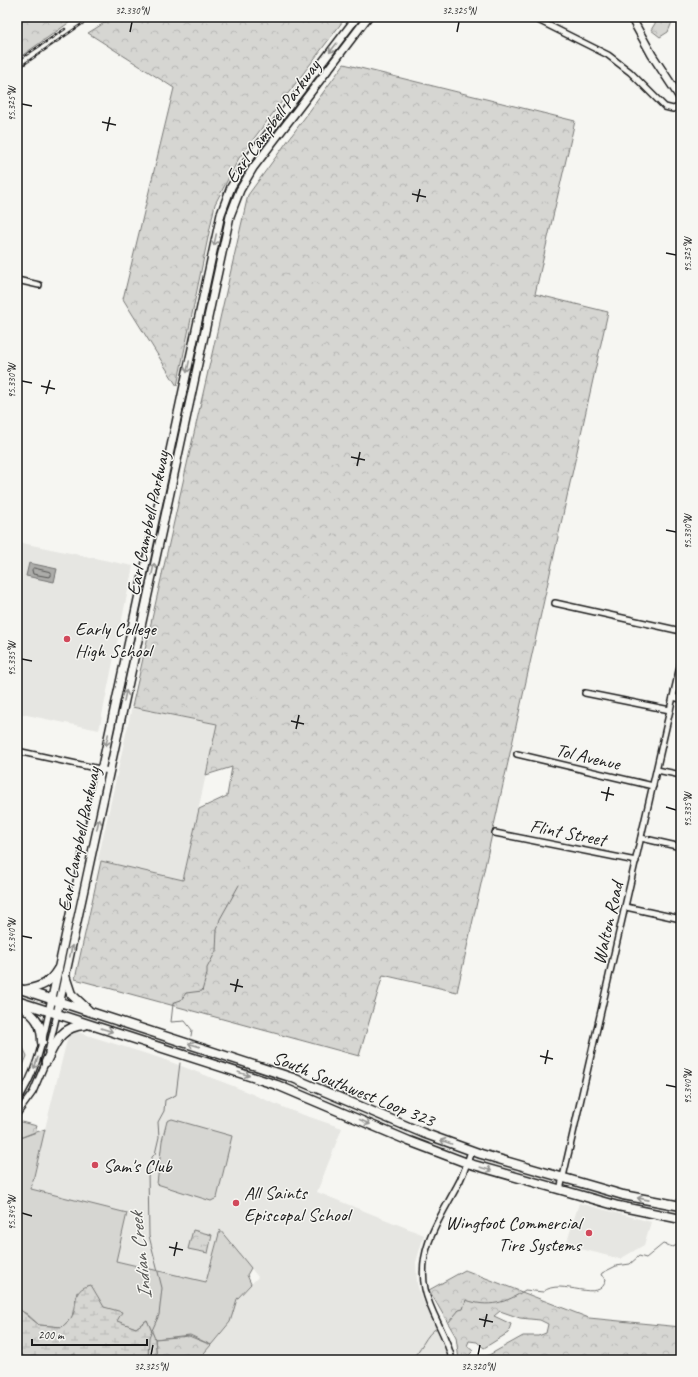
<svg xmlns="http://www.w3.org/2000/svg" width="698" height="1377" font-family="Caveat,sans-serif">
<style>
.built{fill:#e6e6e2}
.grass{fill:#d6d6d2;stroke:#797977}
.forest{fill:url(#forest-crowns);stroke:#797977}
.wetland{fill:url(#wetland-marsh);stroke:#797977}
.water{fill:#acaca9;stroke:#727271}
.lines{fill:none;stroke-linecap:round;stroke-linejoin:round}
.shore{stroke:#565654;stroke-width:1}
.stream{stroke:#727271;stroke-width:1}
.minor-casing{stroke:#1c1c1c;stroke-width:8}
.major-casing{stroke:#1c1c1c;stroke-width:10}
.highway-casing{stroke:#1c1c1c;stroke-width:11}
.minor{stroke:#f6f6f2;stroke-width:5}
.major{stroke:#f6f6f2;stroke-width:7}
.highway{stroke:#f6f6f2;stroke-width:8}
.rail-casing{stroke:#1c1c1c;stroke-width:2.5}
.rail{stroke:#f6f6f2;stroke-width:1;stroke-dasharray:3;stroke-linecap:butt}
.oneway{stroke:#949492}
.ticks{fill:none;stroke:#1c1c1c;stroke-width:1.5}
.poi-dot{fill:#d1495b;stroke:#f6f6f2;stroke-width:1.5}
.labels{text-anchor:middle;stroke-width:3;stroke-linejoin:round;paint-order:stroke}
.street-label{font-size:19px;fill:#1c1c1c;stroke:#f6f6f2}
.poi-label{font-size:19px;fill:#1c1c1c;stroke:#f6f6f2;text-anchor:start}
.water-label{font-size:20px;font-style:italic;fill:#565654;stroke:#f6f6f2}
.neatline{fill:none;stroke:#1c1c1c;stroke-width:1.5}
.ticks-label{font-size:10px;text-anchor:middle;fill:#1c1c1c}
</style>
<defs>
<pattern id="forest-crowns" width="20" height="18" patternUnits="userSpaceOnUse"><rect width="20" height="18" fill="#d6d6d2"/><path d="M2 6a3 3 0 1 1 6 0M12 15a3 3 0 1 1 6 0" fill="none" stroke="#b7b7b4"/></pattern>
<pattern id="wetland-marsh" width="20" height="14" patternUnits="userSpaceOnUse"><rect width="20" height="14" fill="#d6d6d2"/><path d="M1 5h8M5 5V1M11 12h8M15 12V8" fill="none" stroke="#b7b7b4"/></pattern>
</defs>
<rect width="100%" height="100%" fill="#f6f6f2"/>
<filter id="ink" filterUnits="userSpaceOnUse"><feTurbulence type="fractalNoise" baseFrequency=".025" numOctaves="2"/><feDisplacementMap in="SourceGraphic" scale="8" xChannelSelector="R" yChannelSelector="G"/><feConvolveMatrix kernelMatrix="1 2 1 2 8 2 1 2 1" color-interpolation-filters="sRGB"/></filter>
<g filter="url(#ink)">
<g class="built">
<path d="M17,542L133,566L99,730L17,713Z"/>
<path d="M132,707L217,724L183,880L98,860Z"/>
<path d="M74,1031L163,1059L233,1086L292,1111L342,1128L317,1192L424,1235L416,1262L417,1283L420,1294L443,1339L447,1360H198L229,1323L237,1299L258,1277L220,1230L206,1282L116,1261L127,1213L30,1189L68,1036Z"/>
<path d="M579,1203L651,1222L644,1245L620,1259L566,1245Z"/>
</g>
<g class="grass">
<path d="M17,1035L27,1056L17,1080Z"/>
<path d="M172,1119L232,1136L217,1198L211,1201L157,1184L162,1141L167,1121Z"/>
<path d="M45,1129L31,1189L127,1213L116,1261L206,1282L220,1230L251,1268L247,1275L251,1284L237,1299L230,1322L211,1345L190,1335L155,1339L147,1320L136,1328L116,1321L104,1307L77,1292L72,1317L62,1327L39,1325L27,1314L17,1309V1139Z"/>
</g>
<g class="forest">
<path d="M17,17H77L17,59Z"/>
<path d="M114,17H346L239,158L215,204L177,386L123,299L174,88L88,33Z"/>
<path d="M659,17H674L668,32L660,37L651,30Z"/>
<path d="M344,64L575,121L535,294L608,312L457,992L383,975L359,1056L75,979L101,861L183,880L199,809L227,796L232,767L206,775L217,724L132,707L248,195Z"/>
<path d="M17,1121L37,1126L35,1132L17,1139Z"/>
<path d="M193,1230L212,1235L208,1253L188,1249Z"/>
<path d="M465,1270L589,1318L681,1327V1360H480L523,1336H538L546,1333L548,1324L540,1320L520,1318L500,1311L494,1316L511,1324L508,1333L484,1348L477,1342L469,1341L467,1346L473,1351L464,1360H459L456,1337L429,1290Z"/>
<path d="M189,1336L211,1345L198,1360H157L155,1339Z"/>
</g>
<path class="wetland" d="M91,1285L104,1307L122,1312L117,1321L136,1328L147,1320L155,1339L157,1360H78L75,1354L61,1360H57L36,1356L25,1357L17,1352V1307L39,1325L62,1327C65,1324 69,1321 71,1318C80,1305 69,1290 91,1285Z"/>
<path class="water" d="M29,563L57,569L54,582L26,576Z"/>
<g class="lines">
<path class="shore" d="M34,568L51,572V576L49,577L33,574L32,570Z"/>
<g class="stream">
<path d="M191,1036L192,1030L185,1021L171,1022L173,1004L175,1002L181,1000L186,993L202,991L207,974V968L216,951L217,930L220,919L239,885"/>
<path d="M448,1323L459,1310L463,1309L466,1300C488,1308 507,1303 525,1290L543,1292C561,1276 601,1306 606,1279L601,1275L602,1273L616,1266L630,1264L639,1256L646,1258L663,1244L673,1247L681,1243"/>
<path d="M148,1360L149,1337L159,1315L162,1288L149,1236L148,1170L152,1157L155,1154L159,1137L158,1122L164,1111L165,1100L176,1095L180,1063"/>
<path d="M410,1360C422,1351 425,1334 437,1328"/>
</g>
<g class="minor-casing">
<g id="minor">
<path d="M532,17L608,55L630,72L665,107L673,109L681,106"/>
<path d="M17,280L39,285"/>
<path d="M555,603L681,631"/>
<path d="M585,693L670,710"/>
<path d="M673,697L681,699"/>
<path d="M17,751L109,771"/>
<path d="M517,754L653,786"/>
<path d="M657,770L681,775"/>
<path d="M495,833L636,861"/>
<path d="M641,838L681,847"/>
<path d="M626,907L681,919"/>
<path d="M48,1052L57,1014"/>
<path d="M17,1101C36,1074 42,1044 49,1012"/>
<path d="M17,1114L33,1092L47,1059"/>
<path d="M560,1190L681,662"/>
<path d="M452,1360C447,1334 430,1314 425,1289C417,1250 439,1220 456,1188C463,1176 467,1164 471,1151"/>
</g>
</g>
<g class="major-casing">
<g id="major">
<path d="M631,17L652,55L681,99"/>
<path d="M49,1012L221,214L231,187L247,161L357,17"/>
<path d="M57,1014L230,216L240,190L253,168L368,17"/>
</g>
</g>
<g class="highway-casing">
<g id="highway">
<path d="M65,976L71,994L88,1010"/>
<path d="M17,988L293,1078L423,1133L481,1154L623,1195L681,1206"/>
<path d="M25,990C43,986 49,984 58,969"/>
<path d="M17,1001L277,1085L409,1141L467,1163L618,1206L681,1219"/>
<path d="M21,1006C36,1016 42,1024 42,1042"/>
<path d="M46,1062C55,1043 61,1026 85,1025"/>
</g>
</g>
<use href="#minor" class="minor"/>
<use href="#major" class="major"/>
<use href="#highway" class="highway"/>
<g class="rail-casing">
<g id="rail">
<path d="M17,61L65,29"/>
<path d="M17,69L92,17"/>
</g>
</g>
<use href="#rail" class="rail"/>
</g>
<defs><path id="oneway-shaft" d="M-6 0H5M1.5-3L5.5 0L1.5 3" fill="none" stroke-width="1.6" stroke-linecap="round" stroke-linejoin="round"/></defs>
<g class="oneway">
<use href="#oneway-shaft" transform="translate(333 48) rotate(128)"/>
<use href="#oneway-shaft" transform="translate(215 240) rotate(102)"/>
<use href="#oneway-shaft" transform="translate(188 367) rotate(102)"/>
<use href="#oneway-shaft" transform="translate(153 569) rotate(-78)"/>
<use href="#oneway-shaft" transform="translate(125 696) rotate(-78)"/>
<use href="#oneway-shaft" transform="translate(107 740) rotate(102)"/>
<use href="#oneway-shaft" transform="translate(98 824) rotate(-78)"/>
<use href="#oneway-shaft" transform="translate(71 951) rotate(-78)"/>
<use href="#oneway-shaft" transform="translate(107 1030) rotate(18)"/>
<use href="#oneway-shaft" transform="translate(194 1045) rotate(-162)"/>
<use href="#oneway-shaft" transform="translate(36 1063) rotate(109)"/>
<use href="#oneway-shaft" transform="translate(244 1074) rotate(18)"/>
<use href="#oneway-shaft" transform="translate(365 1122) rotate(24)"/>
<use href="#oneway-shaft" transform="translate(446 1142) rotate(-160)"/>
<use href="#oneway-shaft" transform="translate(486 1169) rotate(18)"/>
<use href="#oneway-shaft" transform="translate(643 1199) rotate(-169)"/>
</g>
</g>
<path class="ticks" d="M130,32L132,22M457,32L459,22M22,104L32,106M102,122L116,125M107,131L110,117M412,194L426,197M417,202L420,189M666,253L676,255M22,381L32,383M41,386L55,389M46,394L50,380M351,457L365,460M357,466L360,452M666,530L676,532M22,659L32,661M291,721L304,724M296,729L299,715M601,792L614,795M606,801L609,787M666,807L676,810M22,936L32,938M230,984L243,987M235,992L238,979M540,1056L553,1059M545,1064L548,1050M666,1085L676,1087M22,1213L32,1216M169,1247L183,1250M174,1256L177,1242M479,1319L493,1322M484,1327L487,1314M151,1355L153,1345M478,1355L480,1345"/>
<g class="poi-dot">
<circle cx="67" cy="639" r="4"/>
<circle cx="95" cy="1165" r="4"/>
<circle cx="236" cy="1203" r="4"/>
<circle cx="589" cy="1233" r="4"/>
</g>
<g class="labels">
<g class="street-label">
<text transform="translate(272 121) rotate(-54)" y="7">Earl Campbell Parkway</text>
<text transform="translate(147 523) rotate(-78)" y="7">Earl Campbell Parkway</text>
<text transform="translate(588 756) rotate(13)" y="7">Tol Avenue</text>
<text transform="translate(568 832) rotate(11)" y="7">Flint Street</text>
<text transform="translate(78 839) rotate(-78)" y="7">Earl Campbell Parkway</text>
<text transform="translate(607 923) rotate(-77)" y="7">Walton Road</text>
<text transform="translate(354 1088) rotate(22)" y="7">South Southwest Loop 323</text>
</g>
<g class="poi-label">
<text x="75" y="635">Early College<tspan x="75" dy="22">High School</tspan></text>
<text x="103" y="1172">Sam's Club</text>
<text x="244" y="1199">All Saints<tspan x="244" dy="22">Episcopal School</tspan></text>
<text x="581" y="1229" text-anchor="end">Wingfoot Commercial<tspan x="581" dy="22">Tire Systems</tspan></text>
</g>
<g class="water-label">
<text transform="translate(140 1256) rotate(-96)" y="7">Indian Creek</text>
</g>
</g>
<rect width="698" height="1377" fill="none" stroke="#f6f6f2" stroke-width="44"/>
<path d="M32 1339v6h115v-6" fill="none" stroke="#1c1c1c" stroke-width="2"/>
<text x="38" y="1339" font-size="12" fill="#1c1c1c" stroke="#f6f6f2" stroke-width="3" paint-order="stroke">200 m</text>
<rect x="22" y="22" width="654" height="1333" class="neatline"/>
<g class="ticks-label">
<text x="132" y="14">32.330°N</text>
<text x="459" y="14">32.325°N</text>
<text transform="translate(11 104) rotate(-90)" y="4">95.325°W</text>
<text transform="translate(687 255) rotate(-90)" y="4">95.325°W</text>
<text transform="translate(11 381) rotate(-90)" y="4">95.330°W</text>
<text transform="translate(687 532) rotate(-90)" y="4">95.330°W</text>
<text transform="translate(11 659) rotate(-90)" y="4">95.335°W</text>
<text transform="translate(687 810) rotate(-90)" y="4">95.335°W</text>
<text transform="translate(11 936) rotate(-90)" y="4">95.340°W</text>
<text transform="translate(687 1087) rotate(-90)" y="4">95.340°W</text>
<text transform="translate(11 1213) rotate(-90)" y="4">95.345°W</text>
<text x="151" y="1370">32.325°N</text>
<text x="478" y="1370">32.320°N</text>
</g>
</svg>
